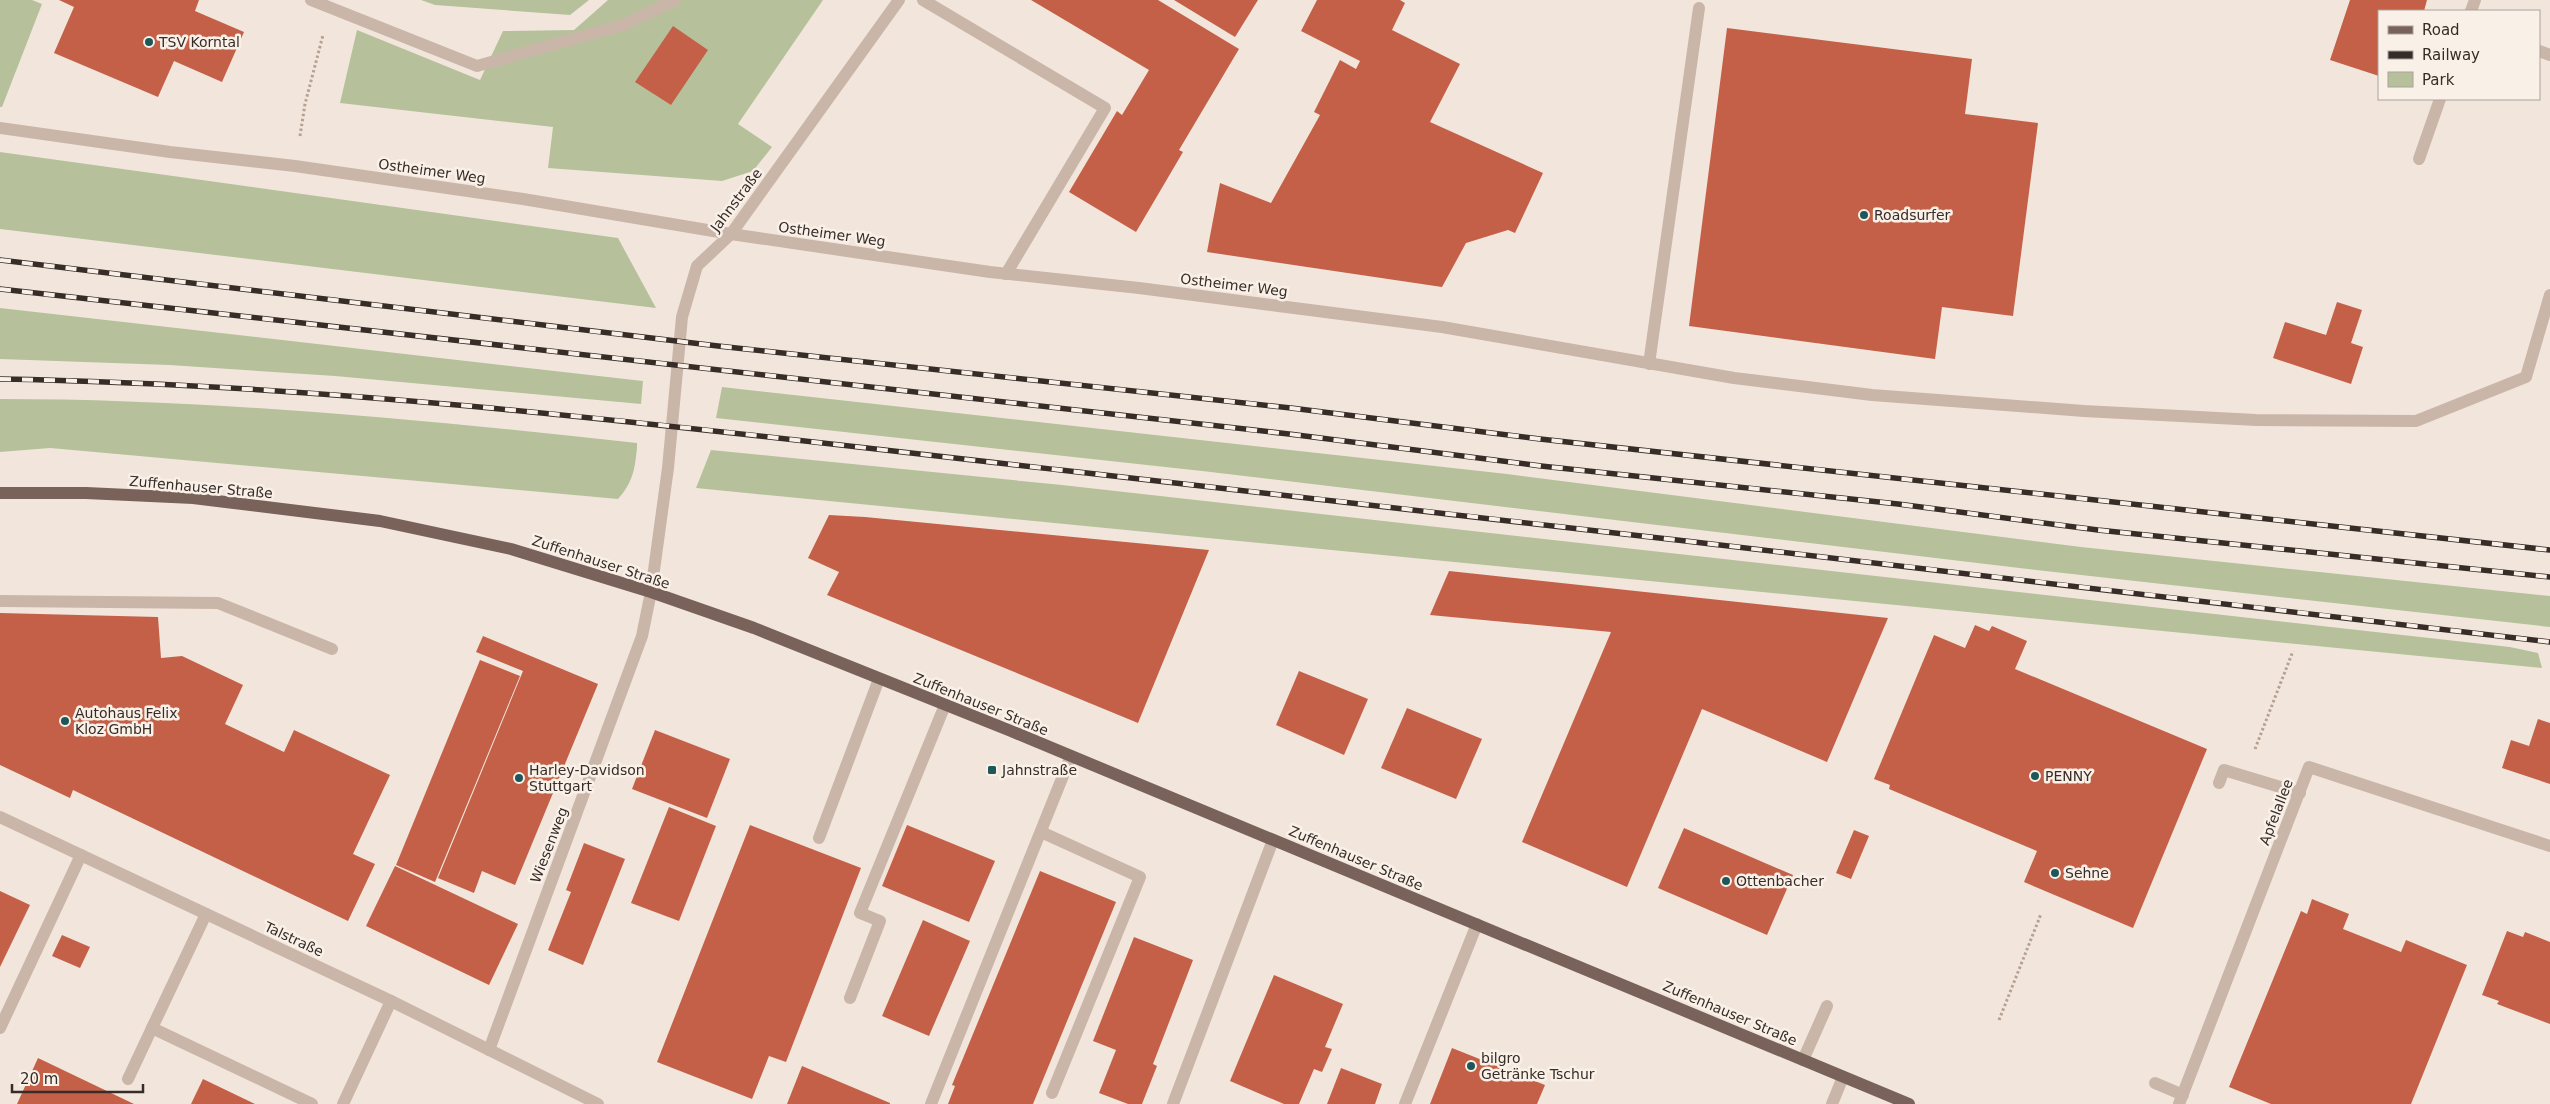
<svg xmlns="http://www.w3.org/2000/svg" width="2550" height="1104" font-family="'DejaVu Sans',sans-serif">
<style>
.green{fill:#b6c19c}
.building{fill:#c46048}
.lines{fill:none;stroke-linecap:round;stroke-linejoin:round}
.path{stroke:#b6a092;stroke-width:3;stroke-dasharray:2.5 2.5;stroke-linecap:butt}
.minor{stroke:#cab6a8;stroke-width:12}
.major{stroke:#786259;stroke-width:12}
.rail-casing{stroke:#372c28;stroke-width:5.5}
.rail{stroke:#f9f1e8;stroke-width:4;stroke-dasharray:11;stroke-linecap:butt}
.poi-dot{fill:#1e5758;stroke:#f9f1e8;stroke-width:2}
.labels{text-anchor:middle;stroke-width:5;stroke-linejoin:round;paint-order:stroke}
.poi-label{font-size:14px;fill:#372c28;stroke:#f9f1e8;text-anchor:start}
.street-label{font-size:14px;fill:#372c28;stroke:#f9f1e8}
</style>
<rect width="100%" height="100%" fill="#f2e6dc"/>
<g class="green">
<path d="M0,0H32L42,4L2,107H0Z"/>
<path d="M421,0H589L570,15L435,5Z"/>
<path d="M608,0H823L738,124L772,147L753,171L722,181L548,168L553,127L340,103L357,30L480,80L503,31L574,30Z"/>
<path d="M0,152L618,238L656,308L0,229Z"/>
<path d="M0,308L643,381L641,404L335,376L169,365L0,359Z"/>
<path d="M722,387L1507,474L2081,547L2550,596V627L2045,571L1202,471L716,418Z"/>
<path d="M0,399C213,399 426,420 637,443V448C635,468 633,483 618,499L50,448L0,452Z"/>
<path d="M711,450L1062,485L2510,647L2538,653L2542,668L696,488Z"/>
</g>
<g class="building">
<path d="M59,0H199L195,11L244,32L222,82L174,61L158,97L54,53L74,7Z"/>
<path d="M1031,0H1158L1239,49L1179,150L1183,152L1136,232L1069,192L1117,111L1122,115L1149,70Z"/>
<path d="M1174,0H1258L1235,37Z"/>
<path d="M1317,0H1400L1405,3L1392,30L1460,64L1430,122L1543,173L1515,233L1508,230L1466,243L1442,287L1207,252L1220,183L1271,203L1320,115L1314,112L1340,60L1356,69L1360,61L1301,31Z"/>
<path d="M2350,0H2427L2424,11H2379V76L2330,60Z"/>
<path d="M673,26L708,50L671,105L635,82Z"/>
<path d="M1727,28L1972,59L1965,114L2038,123L2013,316L1942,307L1935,359L1689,326Z"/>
<path d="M2337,302L2362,310L2351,343L2363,347L2351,384L2273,358L2285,322L2326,335Z"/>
<path d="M829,515L865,517L1209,550L1138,723L827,595L839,572L808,558Z"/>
<path d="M1449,571L1888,618L1827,762L1702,709L1627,887L1522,842L1611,632L1430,615Z"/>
<path d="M0,613L158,617L161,658L182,656L243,685L225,724L284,752L294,730L390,775L353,854L375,864L348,921L73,790L70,798L0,765Z"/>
<path d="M1975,625L1989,631L1992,626L2027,641L2015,669L2207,749L2133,928L2024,882L2037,851L1889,789L1890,785L1874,779L1934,635L1965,648Z"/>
<path d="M483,636L598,684L515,885L482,871L474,893L438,878L523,671L476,652Z"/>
<path d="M480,660L520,676L435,882L396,865Z"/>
<path d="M1299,671L1368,699L1344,755L1276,725Z"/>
<path d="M1407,708L1482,739L1456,799L1381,768Z"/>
<path d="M2538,719L2550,723V784L2502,768L2511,740L2529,746Z"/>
<path d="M655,730L730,759L707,818L632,789Z"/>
<path d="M669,807L716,826L679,921L631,903Z"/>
<path d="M750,825L861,868L786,1062L769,1056L752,1099L657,1062Z"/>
<path d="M907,825L995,861L969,922L882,886Z"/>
<path d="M1684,828L1793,875L1767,935L1658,888Z"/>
<path d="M1854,830L1869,836L1851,879L1836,873Z"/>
<path d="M584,843L625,859L583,965L548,950L571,892L566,890Z"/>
<path d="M395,866L518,924L489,985L366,926Z"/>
<path d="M1040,871L1116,902L1033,1104H948L955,1086L952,1085Z"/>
<path d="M0,891L30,905L0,967Z"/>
<path d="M2312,899L2349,914L2343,929L2401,952L2406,940L2467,965L2411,1104H2271L2229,1087L2301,911L2307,914Z"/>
<path d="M923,920L970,941L929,1036L882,1016Z"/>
<path d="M2507,931L2523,937L2525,932L2550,942V1024L2497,1004L2499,1001L2482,995Z"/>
<path d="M62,935L90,947L80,968L52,956Z"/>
<path d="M1134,937L1193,960L1153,1064L1157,1066L1142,1104H1128L1099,1093L1116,1050L1093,1041Z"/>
<path d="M1274,975L1343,1004L1325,1047L1332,1049L1322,1072L1314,1069L1299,1104H1284L1230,1081Z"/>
<path d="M1452,1048L1545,1085L1537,1104H1430Z"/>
<path d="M38,1058L134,1104H17Z"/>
<path d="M802,1066L890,1103V1104H787Z"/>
<path d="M1341,1068L1382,1084L1375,1104H1327Z"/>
<path d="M203,1079L255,1104H191Z"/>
</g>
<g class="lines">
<g class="path">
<path d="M300,136L305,104L323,35"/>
<path d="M2255,749L2293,651"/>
<path d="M1999,1020L2041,914"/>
</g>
<g class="minor">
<path d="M311,0L477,66L623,25L675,0"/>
<path d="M923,0L1105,108L1006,274"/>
<path d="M2471,11L2475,0"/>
<path d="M2539,51L2550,55"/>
<path d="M0,128L170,152L295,166L523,199L731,234L990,272L1139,288L1442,327L1734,378L1872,395L2084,411L2256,420L2416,421L2526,377L2550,295"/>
<path d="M2419,159L2440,99"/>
<path d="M1649,364L1699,8"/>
<path d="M0,601L218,603L332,649"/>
<path d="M2219,783L2224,770L2300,793"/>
<path d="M0,817L391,1001L598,1104"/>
<path d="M1041,832L1140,877L1052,1093"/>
<path d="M819,838L879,679"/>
<path d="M206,914L152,1028L312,1104"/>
<path d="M850,998L880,921L860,913L945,705"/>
<path d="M0,1028L81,855"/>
<path d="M489,1050L642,636L651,592L668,468L682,317L697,266L731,234L899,0"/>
<path d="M1803,1060L1827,1006"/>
<path d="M128,1079L152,1028"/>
<path d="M2155,1083L2183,1095"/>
<path d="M343,1104L391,1001"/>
<path d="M931,1104L1071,756"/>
<path d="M1173,1104L1273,840"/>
<path d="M1405,1104L1477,924"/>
<path d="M1832,1104L1843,1077"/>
<path d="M2179,1104L2309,767L2550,846"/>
</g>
<path class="major" d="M0,493H86L193,498L380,521L511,549L651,592L754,628L1011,731L1909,1104"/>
<g class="rail-casing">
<g id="rail">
<path d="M0,260L718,346L1291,408L1540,439L2550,550"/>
<path d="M0,289L1289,434L1541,466L1898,504L2098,530L2550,577"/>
<path d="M0,379C361,385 720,432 1078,472C1569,527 2059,584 2550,642"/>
</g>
</g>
<use href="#rail" class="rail"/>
</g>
<g class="poi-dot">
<circle cx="149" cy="42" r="5"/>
<circle cx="1864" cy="215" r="5"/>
<circle cx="65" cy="721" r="5"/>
<rect x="987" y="765" width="10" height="10" rx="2.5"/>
<circle cx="2035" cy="776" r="5"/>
<circle cx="519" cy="778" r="5"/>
<circle cx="2055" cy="873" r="5"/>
<circle cx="1726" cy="881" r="5"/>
<circle cx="1471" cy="1066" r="5"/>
</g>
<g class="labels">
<g class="poi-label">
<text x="159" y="47">TSV Korntal</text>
<text x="1874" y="220">Roadsurfer</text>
<text x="75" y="718">Autohaus Felix<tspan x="75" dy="16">Kloz GmbH</tspan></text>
<text x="529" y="775">Harley-Davidson<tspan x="529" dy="16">Stuttgart</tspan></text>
<text x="1002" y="775">Jahnstraße</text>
<text x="2045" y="781">PENNY</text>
<text x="2065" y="878">Sehne</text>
<text x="1736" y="886">Ottenbacher</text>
<text x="1481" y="1063">bilgro<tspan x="1481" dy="16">Getränke Tschur</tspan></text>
</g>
<g class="street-label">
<text transform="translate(432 171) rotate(8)" y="5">Ostheimer Weg</text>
<text transform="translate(736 200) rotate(-53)" y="5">Jahnstraße</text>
<text transform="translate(832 234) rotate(8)" y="5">Ostheimer Weg</text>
<text transform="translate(1234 285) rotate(7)" y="5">Ostheimer Weg</text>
<text transform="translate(201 487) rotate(5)" y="5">Zuffenhauser Straße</text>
<text transform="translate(601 562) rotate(18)" y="5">Zuffenhauser Straße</text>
<text transform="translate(981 704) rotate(22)" y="5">Zuffenhauser Straße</text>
<text transform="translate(2276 812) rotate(-69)" y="5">Apfelallee</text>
<text transform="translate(549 845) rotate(-69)" y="5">Wiesenweg</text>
<text transform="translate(1356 858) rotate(23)" y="5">Zuffenhauser Straße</text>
<text transform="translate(294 939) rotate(25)" y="5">Talstraße</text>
<text transform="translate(1730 1013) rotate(23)" y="5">Zuffenhauser Straße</text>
</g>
</g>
<rect x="2378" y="10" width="162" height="90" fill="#f9f1e8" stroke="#aba29b"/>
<rect x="2388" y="26" width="25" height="8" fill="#786259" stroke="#aba29b"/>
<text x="2422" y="35" font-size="15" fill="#372c28">Road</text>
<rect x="2388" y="51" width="25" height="8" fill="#372c28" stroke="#aba29b"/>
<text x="2422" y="60" font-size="15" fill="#372c28">Railway</text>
<rect x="2388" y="72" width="25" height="15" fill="#b6c19c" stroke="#aba29b"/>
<text x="2422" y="85" font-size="15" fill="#372c28">Park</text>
<path d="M12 1084v8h131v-8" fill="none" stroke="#372c28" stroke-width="2.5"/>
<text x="20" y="1084" font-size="15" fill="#372c28" stroke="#f9f1e8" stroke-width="4" paint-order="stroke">20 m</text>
</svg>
